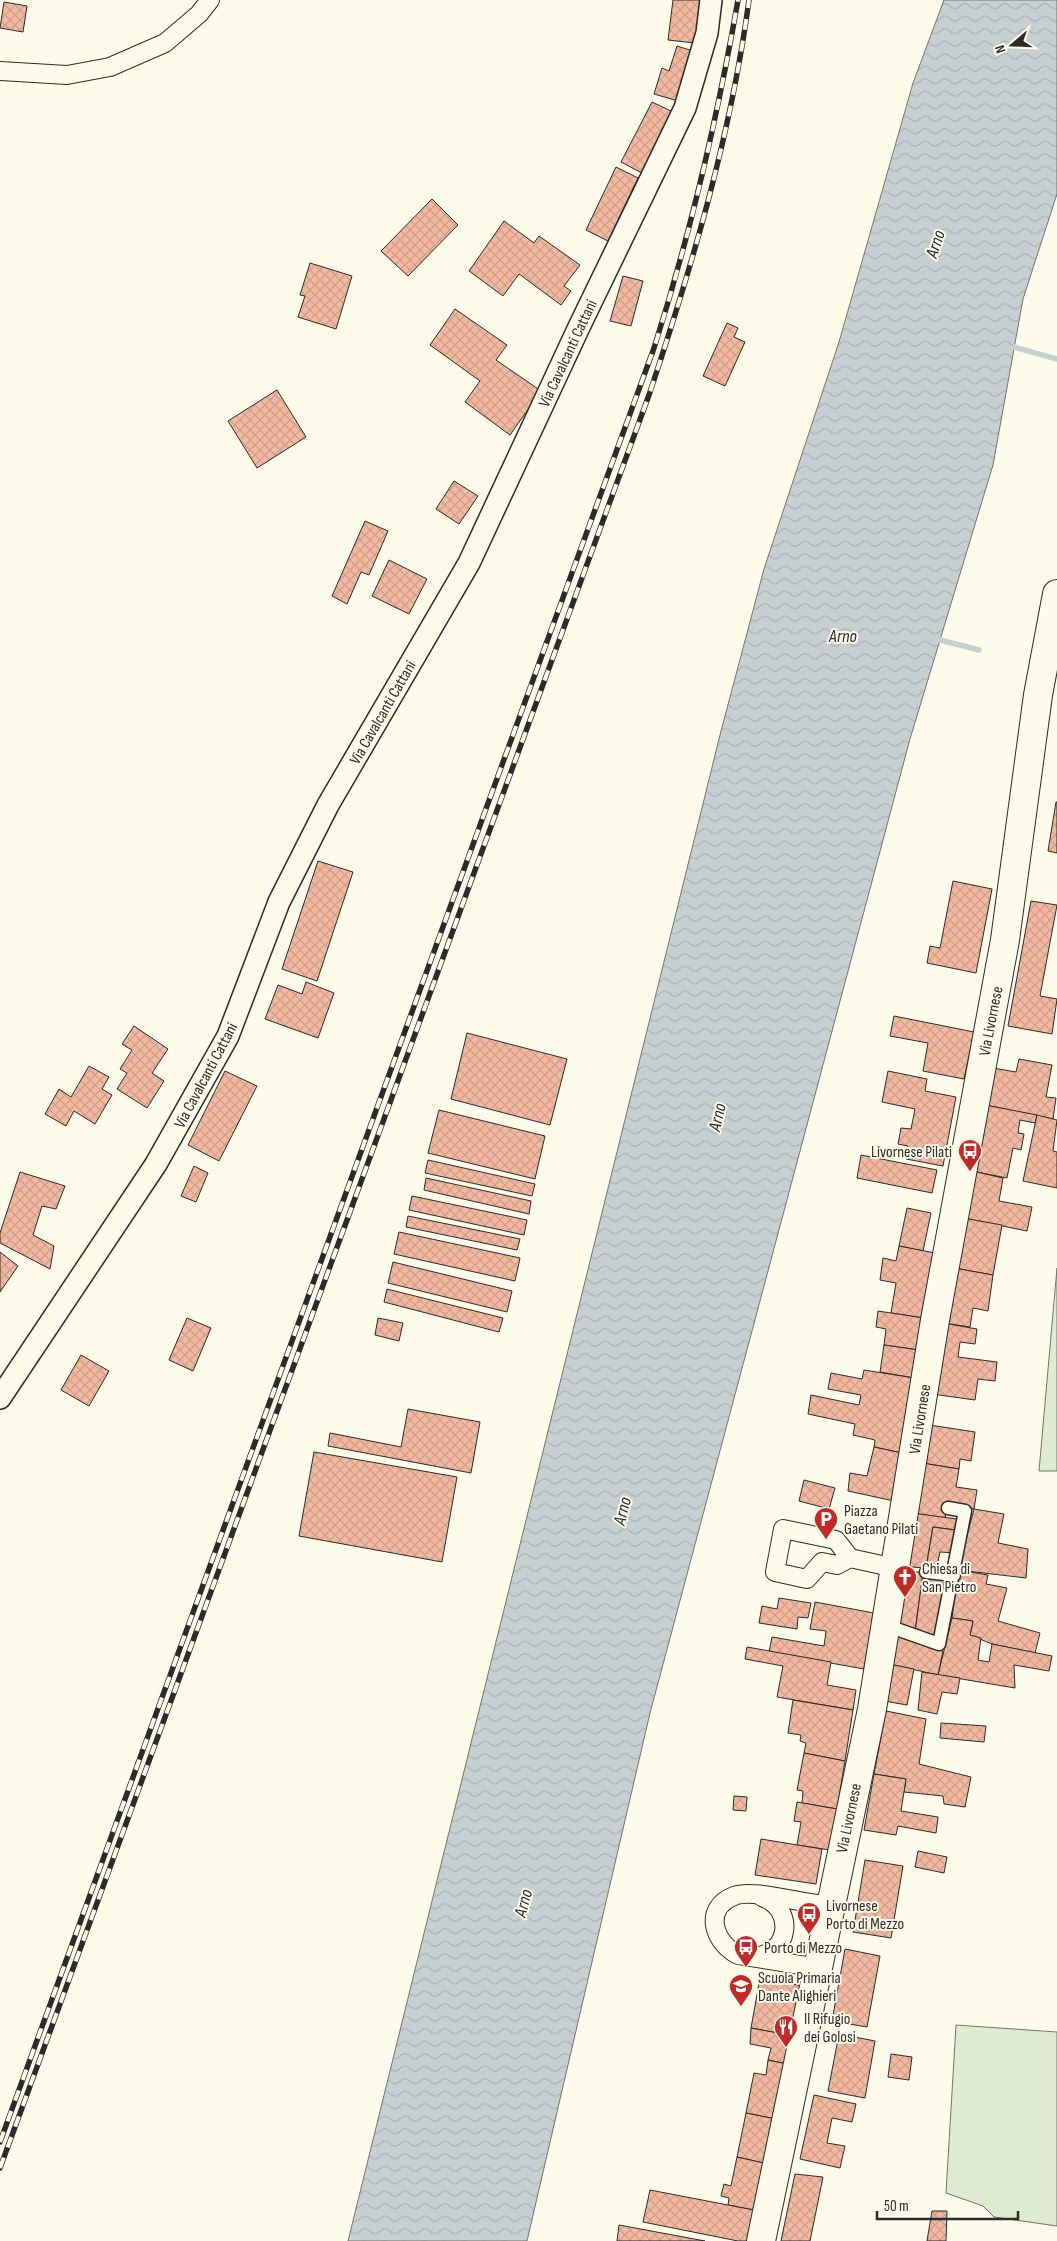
<svg xmlns="http://www.w3.org/2000/svg" width="1057" height="2241" font-family="'Sofia Sans Condensed',sans-serif">
<style>
.green{fill:#deebd1;stroke:#74746e}
.water{fill:url(#water-waves);stroke:#74746e}
.lines{fill:none;stroke-linecap:round;stroke-linejoin:round}
.stream{stroke:#c7d0d0;stroke-width:5.5}
.building{fill:url(#building-cross-hatch);stroke:#2b2b2b}
.pedestrian-casing{stroke:#2b2b2b;stroke-width:15}
.minor-casing{stroke:#2b2b2b;stroke-width:20}
.tertiary-casing{stroke:#2b2b2b;stroke-width:24}
.primary-casing{stroke:#2b2b2b;stroke-width:30}
.pedestrian{stroke:#fdfbea;stroke-width:12}
.minor{stroke:#fdfbea;stroke-width:18}
.tertiary{stroke:#fdfbea;stroke-width:21}
.primary{stroke:#fdfbea;stroke-width:28}
.rail-casing{stroke:#2b2b2b;stroke-width:5.5}
.rail{stroke:#fdfbea;stroke-width:4;stroke-dasharray:11;stroke-linecap:butt}
.labels{text-anchor:middle;stroke-width:4;stroke-linejoin:round;paint-order:stroke}
.street-label{font-size:16px;fill:#2b2b2b;stroke:#fdfbea}
.poi-label{font-size:16px;fill:#2b2b2b;stroke:#fdfbea;text-anchor:start}
.water-label{font-size:18px;font-style:italic;fill:#2b2b2b;stroke:#fdfbea}
</style>
<defs>
<pattern id="water-waves" width="16" height="10" patternUnits="userSpaceOnUse" patternTransform="scale(1.25)"><rect width="16" height="10" fill="#c7d0d0"/><path d="M0 5q4-4 8 0t8 0" fill="none" stroke="#abb3b3"/></pattern>
<pattern id="building-cross-hatch" width="8" height="8" patternUnits="userSpaceOnUse" patternTransform="scale(1.25)"><rect width="8" height="8" fill="#f2b8a0"/><path d="M0 0l8 8M0 8l8-8" fill="none" stroke="#d09e8a"/></pattern>
</defs>
<rect width="100%" height="100%" fill="#fdfbea"/>
<g class="green">
<path d="M1057,1268V1471H1039Z"/>
<path d="M956,2025L1057,2032V2226L994,2217L983,2206L946,2193Z"/>
</g>
<path class="water" d="M944,0H1057V194L1023,299L993,465L910,739L650,1713L527,2241H348L721,731L764,569L839,342L913,83Z"/>
<g class="lines">
<g class="stream">
<path d="M1014,347L1057,359"/>
<path d="M940,640L979,650"/>
</g>
</g>
<g class="building">
<path d="M673,0H700L695,43L668,40Z"/>
<path d="M4,2L27,6L23,32L0,28Z"/>
<path d="M677,46L693,51L678,101L654,94L662,68L669,71Z"/>
<path d="M652,102L673,112L642,173L621,162Z"/>
<path d="M616,167L638,178L608,241L586,230Z"/>
<path d="M432,199L458,225L408,276L381,251Z"/>
<path d="M504,221L534,243L539,236L580,265L564,286L571,291L561,305L519,274L503,296L469,271Z"/>
<path d="M310,263L352,276L336,329L298,317L305,296L300,295Z"/>
<path d="M623,276L643,281L631,326L610,321Z"/>
<path d="M455,309L507,345L496,360L541,391L510,435L465,402L480,381L430,345Z"/>
<path d="M727,323L738,328L734,337L745,342L725,386L703,376Z"/>
<path d="M277,390L306,437L257,468L228,421Z"/>
<path d="M454,481L478,496L459,524L436,509Z"/>
<path d="M365,521L388,531L369,575L361,572L347,604L332,596Z"/>
<path d="M389,560L427,579L409,614L372,596Z"/>
<path d="M1056,802H1057V853L1048,851Z"/>
<path d="M318,861L353,872L317,981L282,969Z"/>
<path d="M953,881L992,889L976,973L927,963L930,946L940,948Z"/>
<path d="M1031,901L1057,905L1040,996L1057,999L1052,1034L1008,1026Z"/>
<path d="M306,982L334,993L318,1038L265,1019L278,985L302,994Z"/>
<path d="M894,1016L974,1032L964,1079L923,1071L928,1043L890,1036Z"/>
<path d="M134,1026L168,1049L152,1073L164,1081L147,1108L117,1089L127,1073L120,1069L132,1050L122,1044Z"/>
<path d="M467,1033L567,1059L550,1125L451,1099Z"/>
<path d="M1019,1059L1052,1065L1046,1097L1056,1098L1053,1119L985,1105L993,1068L1016,1072Z"/>
<path d="M89,1066L109,1077L102,1089L112,1095L95,1124L74,1111L66,1126L45,1114L59,1089L71,1097Z"/>
<path d="M225,1071L257,1086L219,1161L188,1145Z"/>
<path d="M888,1071L927,1079L925,1091L956,1097L943,1166L906,1159L908,1146L898,1144L901,1128L911,1129L915,1109L882,1102Z"/>
<path d="M985,1105L1037,1115L1035,1123L1020,1120L1018,1133L1024,1134L1021,1150L1013,1148L1007,1178L972,1171Z"/>
<path d="M439,1110L545,1136L535,1179L428,1153Z"/>
<path d="M1037,1115L1057,1120L1053,1151L1057,1152V1188L1023,1181Z"/>
<path d="M861,1155L937,1170L932,1193L857,1178Z"/>
<path d="M428,1160L535,1184L532,1196L425,1173Z"/>
<path d="M194,1166L208,1173L196,1202L181,1196Z"/>
<path d="M972,1171L1003,1178L999,1201L1032,1207L1027,1231L963,1218Z"/>
<path d="M20,1172L65,1186L56,1209L42,1206L33,1235L54,1246L50,1269L0,1243V1233Z"/>
<path d="M426,1178L531,1201L529,1214L424,1190Z"/>
<path d="M412,1196L527,1220L524,1235L409,1210Z"/>
<path d="M907,1208L931,1213L923,1251L899,1246Z"/>
<path d="M408,1216L520,1239L517,1250L406,1227Z"/>
<path d="M963,1218L1002,1225L993,1275L954,1268Z"/>
<path d="M399,1232L520,1258L515,1281L394,1254Z"/>
<path d="M899,1246L935,1253L924,1318L891,1313L896,1283L880,1280L883,1258L896,1261Z"/>
<path d="M0,1252L18,1266L0,1292Z"/>
<path d="M393,1262L512,1291L507,1312L388,1283Z"/>
<path d="M954,1268L993,1275L988,1311L973,1308L970,1327L943,1323Z"/>
<path d="M387,1289L503,1318L499,1332L384,1302Z"/>
<path d="M878,1311L924,1318L919,1350L884,1345L886,1329L876,1327Z"/>
<path d="M187,1318L211,1328L193,1371L169,1360Z"/>
<path d="M378,1318L403,1323L399,1341L375,1335Z"/>
<path d="M943,1323L977,1329L975,1344L960,1342L958,1357L997,1362L995,1381L978,1379L975,1400L932,1394Z"/>
<path d="M884,1345L919,1350L914,1378L880,1372Z"/>
<path d="M81,1355L109,1371L89,1406L61,1390Z"/>
<path d="M864,1370L914,1378L902,1453L874,1447L875,1440L853,1435L855,1424L808,1414L811,1395L859,1405L861,1395L828,1389L831,1373L862,1379Z"/>
<path d="M408,1409L480,1422L471,1473L328,1446L330,1433L401,1447Z"/>
<path d="M923,1424L975,1432L971,1461L960,1459L959,1469L916,1462Z"/>
<path d="M874,1447L902,1453L894,1501L848,1491L850,1473L867,1476Z"/>
<path d="M314,1452L457,1477L442,1562L299,1536Z"/>
<path d="M916,1462L959,1469L956,1487L977,1490L974,1509L947,1505L945,1518L905,1512Z"/>
<path d="M804,1480L835,1488L829,1509L799,1501Z"/>
<path d="M974,1509L1004,1514L998,1543L1028,1549L1026,1578L958,1570Z"/>
<path d="M905,1512L957,1519L955,1530L933,1527L926,1568L896,1566Z"/>
<path d="M933,1527L955,1530L956,1553L940,1552L936,1570L926,1568Z"/>
<path d="M895,1568L923,1573L915,1632L886,1624Z"/>
<path d="M958,1570L988,1575L986,1584L1007,1588L998,1621L1040,1633L1035,1653L992,1644L970,1635L973,1621L952,1618Z"/>
<path d="M923,1573L952,1576L939,1638L915,1632Z"/>
<path d="M779,1598L811,1603L808,1618L798,1617L797,1629L759,1623L762,1606L777,1609Z"/>
<path d="M815,1602L874,1613L864,1669L769,1652L772,1637L824,1646L826,1631L810,1629Z"/>
<path d="M952,1618L973,1621L970,1635L981,1638L978,1660L989,1662L992,1644L1052,1656L1049,1671L1014,1665L1015,1688L938,1675Z"/>
<path d="M892,1629L943,1651L938,1675L889,1664Z"/>
<path d="M747,1647L831,1662L827,1685L856,1690L853,1710L777,1697L783,1666L745,1659Z"/>
<path d="M889,1664L914,1669L907,1705L884,1701Z"/>
<path d="M922,1672L960,1678L957,1694L942,1692L937,1714L918,1710Z"/>
<path d="M793,1700L853,1710L845,1761L804,1753L806,1743L800,1741L801,1735L788,1733Z"/>
<path d="M886,1711L926,1719L919,1764L971,1777L965,1807L944,1804L943,1796L904,1792L906,1779L874,1774Z"/>
<path d="M941,1723L986,1726L984,1742L940,1738Z"/>
<path d="M804,1753L845,1761L837,1809L802,1803L803,1791L797,1790Z"/>
<path d="M874,1774L906,1779L901,1811L938,1817L936,1833L898,1826L896,1835L864,1830Z"/>
<path d="M734,1796L747,1797L746,1811L733,1810Z"/>
<path d="M797,1802L837,1809L830,1850L797,1845L801,1822L794,1821Z"/>
<path d="M761,1839L822,1849L816,1884L755,1875Z"/>
<path d="M918,1851L947,1857L944,1873L915,1867Z"/>
<path d="M865,1860L903,1866L891,1938L853,1932Z"/>
<path d="M845,1949L880,1956L867,2027L832,2021Z"/>
<path d="M760,1978L803,1986L794,2036L751,2028Z"/>
<path d="M751,2028L794,2036L787,2064L768,2060L771,2048L750,2044Z"/>
<path d="M839,2034L875,2041L865,2098L828,2091Z"/>
<path d="M891,2054L912,2057L909,2080L888,2077Z"/>
<path d="M768,2060L787,2064L776,2119L746,2113L754,2073L766,2075Z"/>
<path d="M814,2095L856,2104L852,2122L832,2118L827,2143L845,2146L840,2168L800,2159Z"/>
<path d="M746,2113L776,2119L768,2164L737,2157Z"/>
<path d="M737,2157L768,2164L759,2211L728,2205L729,2198L721,2196L724,2184L731,2186Z"/>
<path d="M795,2174L823,2177L810,2241H781Z"/>
<path d="M650,2190L759,2211L754,2241H738L643,2222Z"/>
<path d="M932,2211H947L946,2241H927Z"/>
<path d="M619,2225L705,2241H617Z"/>
</g>
<g class="lines">
<g class="pedestrian-casing">
<g id="pedestrian">
<path d="M926,1572L954,1575"/>
<path d="M885,1625L939,1644L965,1511L948,1508"/>
</g>
</g>
<g class="minor-casing">
<g id="minor">
<path d="M0,71L67,75L110,67L165,43L199,14L210,0"/>
<path d="M850,1558L836,1540L783,1529L775,1572L807,1579L822,1562L837,1565L850,1558L895,1568"/>
<path d="M753,1957C790,1955 796,1909 762,1897"/>
<path d="M819,1968L738,1955C713,1942 703,1908 734,1896C754,1888 805,1905 829,1905"/>
</g>
</g>
<g class="tertiary-casing">
<path id="tertiary" d="M0,1398L156,1164L228,1036L279,902L328,805L469,563L579,327L685,108L707,33L711,0"/>
</g>
<g class="primary-casing">
<path id="primary" d="M761,2241L872,1709L935,1320L1005,940L1038,695L1057,594"/>
</g>
<use href="#pedestrian" class="pedestrian"/>
<use href="#minor" class="minor"/>
<use href="#tertiary" class="tertiary"/>
<use href="#primary" class="primary"/>
<g class="rail-casing">
<g id="rail">
<path d="M0,2142L654,348C691,232 717,120 738,0"/>
<path d="M0,2168L649,395C692,266 731,135 749,0"/>
</g>
</g>
<use href="#rail" class="rail"/>
</g>
<defs>
<g id="bus-pin" transform="scale(1.25)"><path d="M0 17L-7.5 6A9.5 9.5 0 1 1 7.5 6Z" fill="#c62828" stroke="#fdfbea"/><path d="M-5-6H5V4H4V6H2V4H-2V6H-4V4H-5ZM-3.5-4V0h7V-4ZM-3.5 1.2v1.5H-2V1.2ZM2 1.2v1.5H3.5V1.2Z" fill="#fff"/></g>
<g id="parking-pin" transform="scale(1.25)"><path d="M0 17L-7.5 6A9.5 9.5 0 1 1 7.5 6Z" fill="#c62828" stroke="#fdfbea"/><path d="M-3.5-5.5H1a3.5 3.5 0 0 1 0 7H-1V5.5H-3.5ZM-1-3.4V-.6H.8a1.4 1.4 0 0 0 0-2.8Z" fill="#fff"/></g>
<g id="church-pin" transform="scale(1.25)"><path d="M0 17L-7.5 6A9.5 9.5 0 1 1 7.5 6Z" fill="#c62828" stroke="#fdfbea"/><path d="M-1.2-6h2.4v3.5h3.3v2.4h-3.3V6h-2.4V-.1h-3.3v-2.4h3.3Z" fill="#fff"/></g>
<g id="school-pin" transform="scale(1.25)"><path d="M0 17L-7.5 6A9.5 9.5 0 1 1 7.5 6Z" fill="#c62828" stroke="#fdfbea"/><path d="M0-5L7-2L0 1L-7-2ZM-4 1L0 2.5L4 1V4Q0 6-4 4Z" fill="#fff"/></g>
<g id="restaurant-pin" transform="scale(1.25)"><path d="M0 17L-7.5 6A9.5 9.5 0 1 1 7.5 6Z" fill="#c62828" stroke="#fdfbea"/><path d="M-5-6h1v4h1v-4h1v4h1v-4h1v5L-1.5 .5V6h-2V.5L-5-1ZM5-6V6H3V1.5H1.5Q1.5-4 5-6Z" fill="#fff"/></g>
</defs>
<g fill-rule="evenodd">
<use href="#bus-pin" x="970" y="1151"/>
<use href="#parking-pin" x="826" y="1519"/>
<use href="#church-pin" x="905" y="1577"/>
<use href="#bus-pin" x="809" y="1914"/>
<use href="#bus-pin" x="746" y="1947"/>
<use href="#school-pin" x="741" y="1986"/>
<use href="#restaurant-pin" x="786" y="2027"/>
</g>
<g class="labels">
<g class="street-label">
<text transform="translate(567 353) rotate(-65)" y="6">Via Cavalcanti Cattani</text>
<text transform="translate(382 712) rotate(-60)" y="6">Via Cavalcanti Cattani</text>
<text transform="translate(990 1021) rotate(-79)" y="6">Via Livornese</text>
<text transform="translate(205 1075) rotate(-62)" y="6">Via Cavalcanti Cattani</text>
<text transform="translate(919 1419) rotate(-81)" y="6">Via Livornese</text>
<text transform="translate(848 1818) rotate(-78)" y="6">Via Livornese</text>
</g>
<g class="poi-label">
<text x="952" y="1157" text-anchor="end">Livornese Pilati</text>
<text x="844" y="1516">Piazza<tspan x="844" dy="18">Gaetano Pilati</tspan></text>
<text x="922" y="1574">Chiesa di<tspan x="922" dy="18">San Pietro</tspan></text>
<text x="826" y="1911">Livornese<tspan x="826" dy="18">Porto di Mezzo</tspan></text>
<text x="764" y="1953">Porto di Mezzo</text>
<text x="758" y="1983">Scuola Primaria<tspan x="758" dy="18">Dante Alighieri</tspan></text>
<text x="804" y="2024">Il Rifugio<tspan x="804" dy="18">dei Golosi</tspan></text>
</g>
<g class="water-label">
<text transform="translate(935 244) rotate(-72)" y="6">Arno</text>
<text x="843" y="642">Arno</text>
<text transform="translate(717 1117) rotate(-77)" y="6">Arno</text>
<text transform="translate(622 1511) rotate(-76)" y="6">Arno</text>
<text transform="translate(523 1903) rotate(-75)" y="6">Arno</text>
</g>
</g>
<g transform="translate(1012 45) rotate(251)" stroke="#fdfbea" stroke-width="4" paint-order="stroke">
<path d="M0-4L9 19L0 12L-9 19Z" fill="#2b2b2b"/>
<text y="-8" font-size="14" font-weight="bold" text-anchor="middle" fill="#2b2b2b">N</text>
</g>
<path d="M877 2211v8h141v-8" fill="none" stroke="#2b2b2b" stroke-width="2.5"/>
<text x="884" y="2211" font-size="15" fill="#2b2b2b" stroke="#fdfbea" stroke-width="4" paint-order="stroke">50 m</text>
</svg>
